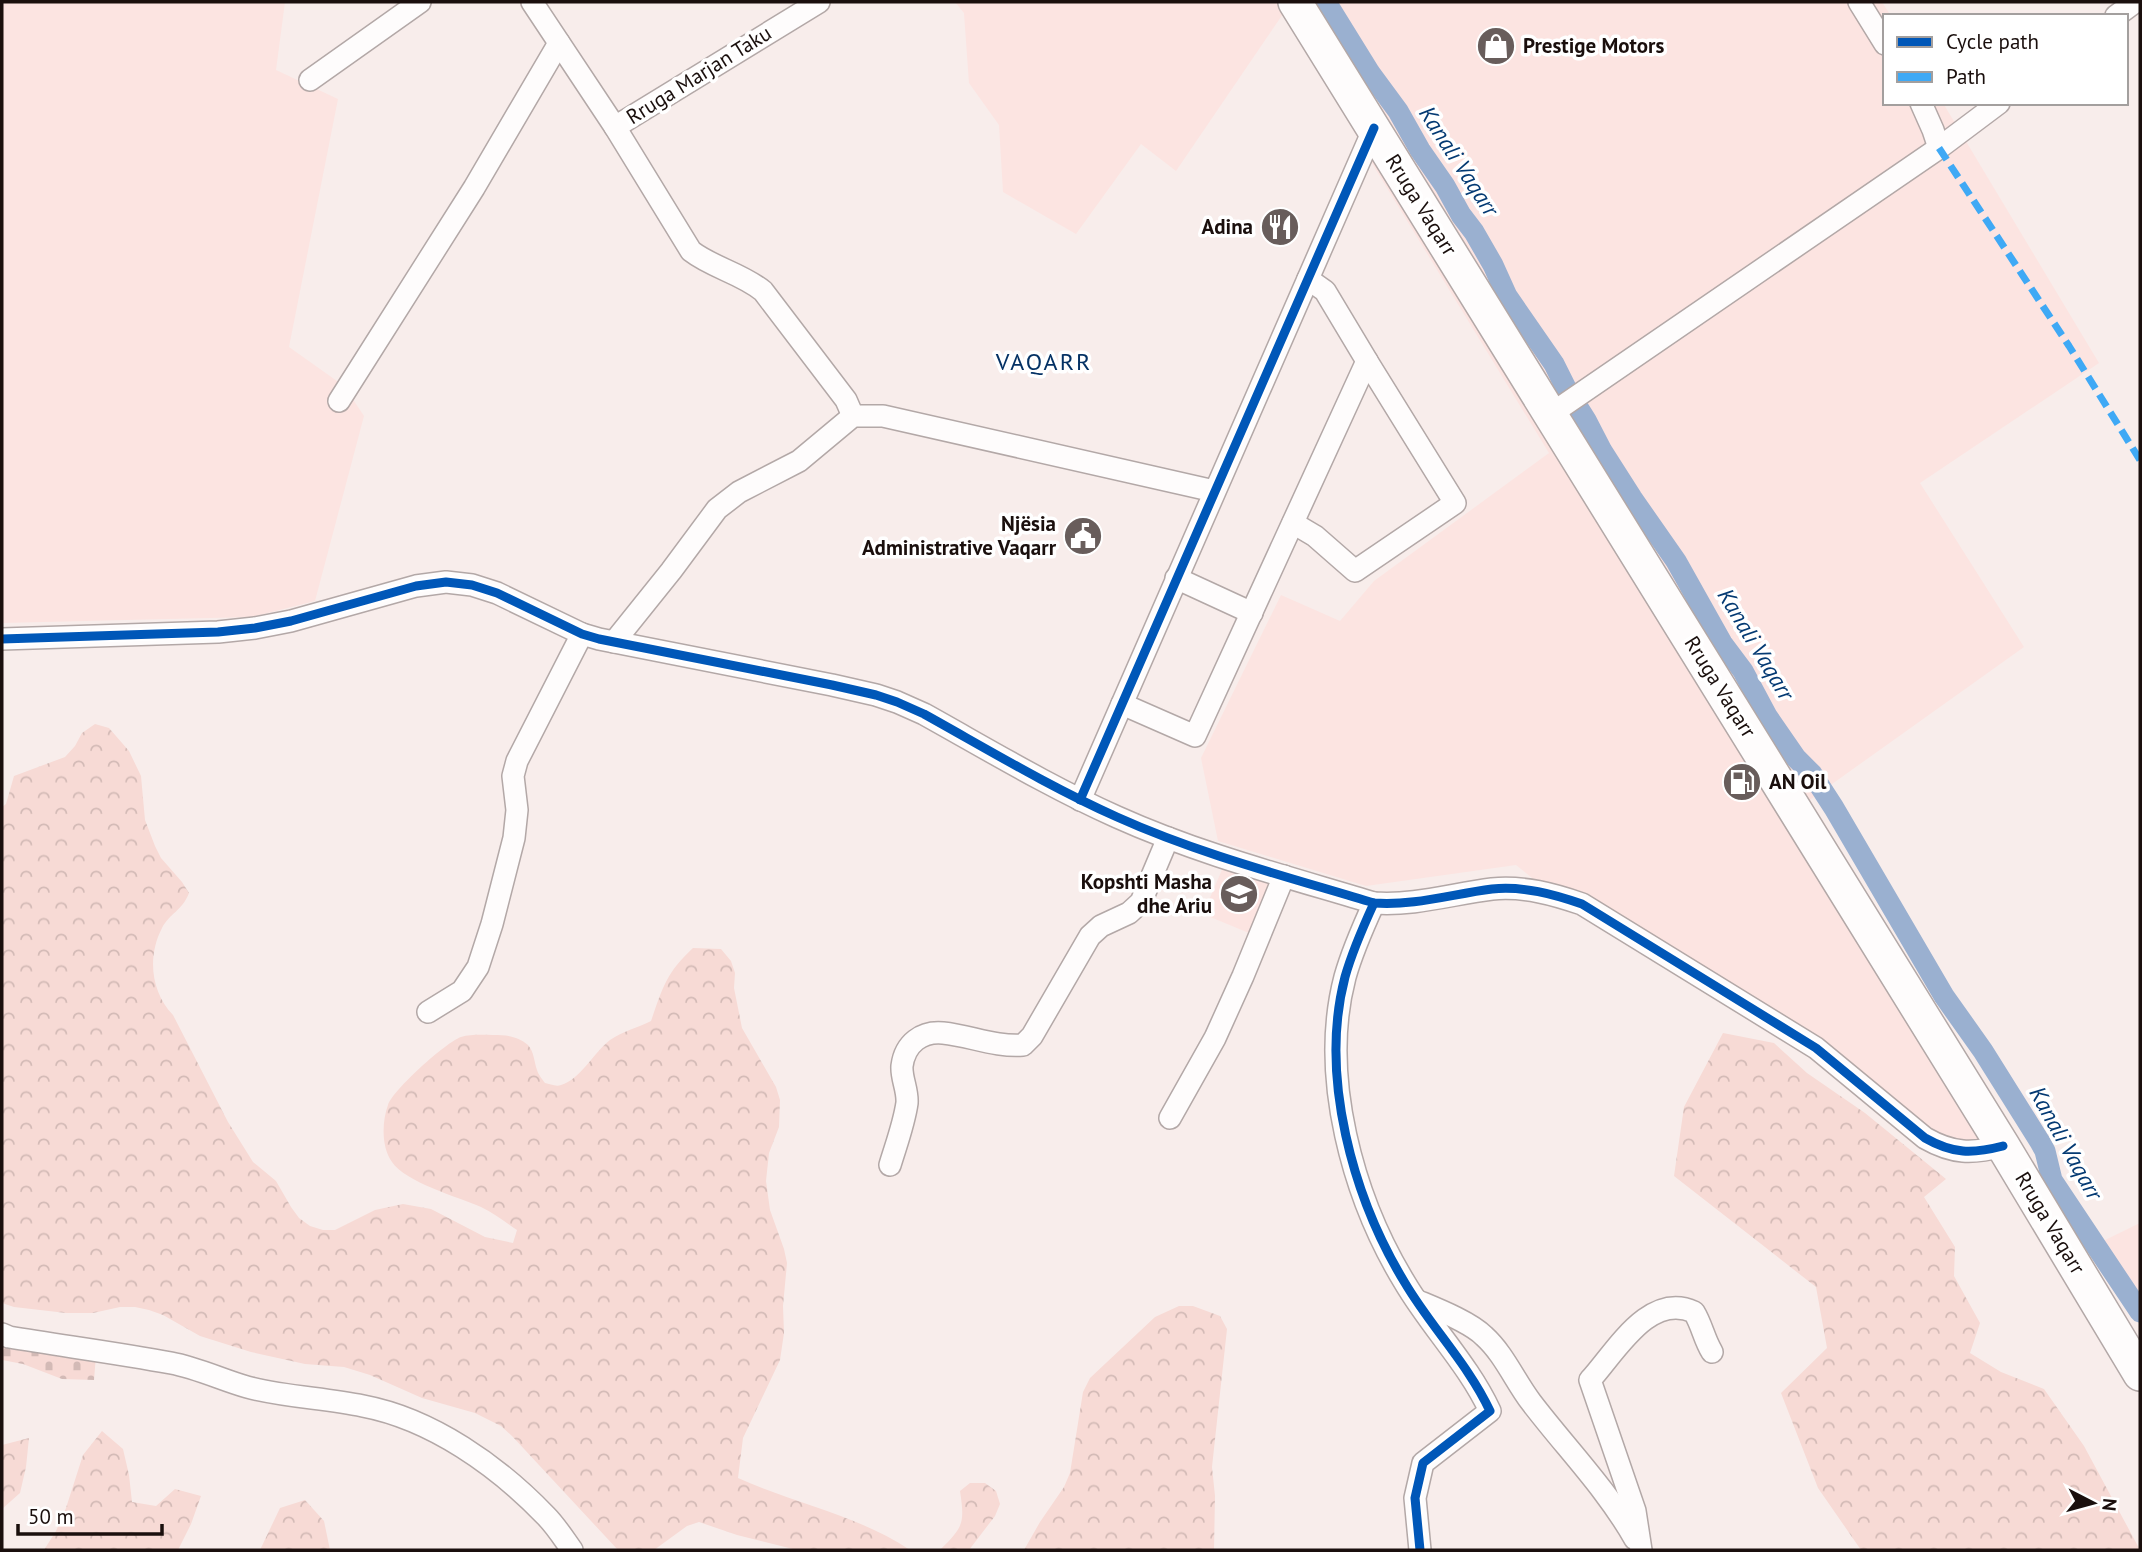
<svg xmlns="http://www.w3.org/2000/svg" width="2142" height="1552" font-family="'PT Sans',sans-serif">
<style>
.built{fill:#fce4e1}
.forest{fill:url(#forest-crowns)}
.cemetery{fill:url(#cemetery-stones)}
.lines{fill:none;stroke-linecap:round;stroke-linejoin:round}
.canal{stroke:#9ab0d0;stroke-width:21}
.minor-casing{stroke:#b3a8a7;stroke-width:24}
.primary-casing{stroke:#b3a8a7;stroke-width:36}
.minor{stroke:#fefcfc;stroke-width:21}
.primary{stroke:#fefcfc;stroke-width:33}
.quiet{stroke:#3fa9f5;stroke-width:7;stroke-dasharray:14 7;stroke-linecap:butt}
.cycleway-casing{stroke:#fff;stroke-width:13}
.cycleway{stroke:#0057b8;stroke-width:9}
.labels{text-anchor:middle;stroke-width:7;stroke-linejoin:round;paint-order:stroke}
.poi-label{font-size:21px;font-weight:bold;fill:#1a0f0d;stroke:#fff;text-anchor:end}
.street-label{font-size:21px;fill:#1a0f0d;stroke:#fff}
.water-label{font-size:23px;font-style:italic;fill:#043a73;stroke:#fff}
.quarter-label{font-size:24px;letter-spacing:2px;fill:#043164;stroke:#fff}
</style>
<defs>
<pattern id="forest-crowns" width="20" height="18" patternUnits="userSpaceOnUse" patternTransform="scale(1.75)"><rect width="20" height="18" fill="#f7dad5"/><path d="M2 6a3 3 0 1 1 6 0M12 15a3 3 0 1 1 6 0" fill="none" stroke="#d3bab6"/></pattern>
<pattern id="cemetery-stones" width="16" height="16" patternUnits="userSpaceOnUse" patternTransform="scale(1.75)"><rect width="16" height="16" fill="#f7dad5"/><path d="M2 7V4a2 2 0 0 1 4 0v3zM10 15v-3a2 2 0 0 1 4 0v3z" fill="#d3bab6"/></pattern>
</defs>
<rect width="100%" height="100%" fill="#f8edeb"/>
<g class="built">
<path d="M2,2H285L276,70L338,99L289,347L344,386L364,416L315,601L252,617L2,623Z"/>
<path d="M955,2H1882L1891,16H1885V103H1943L2099,363L1920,483L2024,647L1804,804L2003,1146L1955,1151L1816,1048L1551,893L1516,865L1366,886L1218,841L1201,758L1281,595L1340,621L1374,581L1549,453L1376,170L1285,11L1176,171L1141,144L1076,234L1003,192L999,125L969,83L964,13Z"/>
<path d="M1224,865L1270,884L1249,933L1203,914Z"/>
<path d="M2140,1223V1293L2103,1241Z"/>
</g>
<g class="forest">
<path d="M95,724L109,728L129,751L141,776L145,820L155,846L161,858L182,882L189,893C182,911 170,913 162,928C147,957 151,992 173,1015L228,1122L253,1162L276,1181L291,1207L299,1218L310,1226L323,1230H335L375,1210L403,1204L431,1209L485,1237L513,1243L517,1230C505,1222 494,1213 481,1207C458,1197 405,1182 392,1162C381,1147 382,1121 388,1105C393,1090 446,1042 461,1037C471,1034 483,1035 493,1035C506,1035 518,1036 528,1045C534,1052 534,1061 537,1070C538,1074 542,1079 545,1083C550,1084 556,1087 561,1085C580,1080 594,1052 610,1040C623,1031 637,1028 651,1021C663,987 666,973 693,948L721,949L731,961L735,973L734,988L742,1028L776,1087L780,1100L779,1127L769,1153L766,1181L770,1210L784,1249L787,1263L783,1306L784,1333L780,1360L743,1438L738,1478C795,1504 858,1515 910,1550H797L737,1535L699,1522L687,1526L654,1550H618L512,1436L501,1426L475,1413L422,1398L370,1375L344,1367L305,1364L251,1352L200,1336L163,1315L149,1310L135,1307H120L93,1313H66L14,1307L2,1303V807L6,804L14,776L65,757L75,746L82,733Z"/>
<path d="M1723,1033L1774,1043L1807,1073L1865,1113L1946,1179L1924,1197L1955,1247L1954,1276L1980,1323L1970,1353L2001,1372L2044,1389L2084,1446L2140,1550H1861L1818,1488L1781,1393L1827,1348L1816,1287L1674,1176L1684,1107Z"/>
<path d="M1179,1306H1193L1220,1316L1227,1329L1212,1467L1215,1496L1214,1550H1024L1040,1522L1064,1487L1070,1473L1083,1392L1090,1378L1155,1317Z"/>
<path d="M102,1431L123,1449L129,1475L132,1502L156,1506L175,1489L201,1496L191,1524L178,1550H44L56,1531L66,1508L83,1455Z"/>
<path d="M29,1438L26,1467L20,1493L2,1509V1445Z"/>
<path d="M970,1483H985L996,1491L1000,1504L995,1516L969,1550H940C963,1527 965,1524 960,1491Z"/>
<path d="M305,1500L324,1521L330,1550H260L280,1508Z"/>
</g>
<path class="cemetery" d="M2,1338L96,1355L94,1380L62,1379L23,1364L2,1360Z"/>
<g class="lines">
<path class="canal" d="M1326,2L1370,73L1398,111L1420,150L1445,186L1461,215L1474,232L1493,265L1507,296L1554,364L1567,390L1586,420L1602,451L1632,498L1676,561L1722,643L1743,671L1767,716L1796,758L1812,774L1834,808L1944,996L1983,1051L2040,1142L2045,1151L2052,1180L2140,1312"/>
<g class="minor-casing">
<g id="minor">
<path d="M532,2L615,127L691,251C713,268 741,273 763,291L846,400L853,416"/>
<path d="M1859,2L1885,44"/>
<path d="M2116,16L2135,2"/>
<path d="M310,80L420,2"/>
<path d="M1921,103L1933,130L1939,148"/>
<path d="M615,127L819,2"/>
<path d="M339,401L474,188L559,43"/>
<path d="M1551,414L1939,148L1999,103"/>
<path d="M1293,523L1315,536L1355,571L1455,503L1367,361"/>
<path d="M1176,578L1252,613"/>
<path d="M2,639L218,632L255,628L291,621L416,586L446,582L472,585L497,593L582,634L599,639L832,685L876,695L897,702L924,714C987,749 1050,787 1117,817C1199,854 1288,877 1374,903C1414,906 1452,894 1492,889C1524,886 1553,894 1582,904L1816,1048L1925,1138C1953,1154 1972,1154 2003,1146"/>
<path d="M614,642L671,571L717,509L739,492L799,461L853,416H883L1214,491"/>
<path d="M1122,704L1195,736L1367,361L1325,291L1308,279"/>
<path d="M1080,800L1374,128"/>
<path d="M1374,903C1363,927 1352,952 1345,977C1319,1076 1353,1198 1405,1283C1431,1327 1468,1364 1490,1411L1423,1463L1415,1498L1420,1550"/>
<path d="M428,1012L462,991L478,967L492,924L514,838L517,810L513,776L517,761L582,634"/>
<path d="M1170,1118L1215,1038L1243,976L1284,876"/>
<path d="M890,1165C896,1145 904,1124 907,1103C908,1090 901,1078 902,1066C905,1043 922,1031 943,1033C971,1036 995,1047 1023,1045L1032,1036L1090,936L1101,926L1129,913L1141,902L1168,838"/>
<path d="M1418,1301C1437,1309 1470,1322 1484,1336C1504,1354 1515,1381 1531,1402C1566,1448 1606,1488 1635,1539"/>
<path d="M2,1334L9,1337C63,1346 118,1353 171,1363C198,1368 222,1380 247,1387C285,1397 325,1398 363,1406C432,1419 498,1466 546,1516C556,1526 564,1539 572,1550"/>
<path d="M1641,1550L1635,1511L1590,1380C1615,1353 1649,1291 1694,1312C1702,1325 1704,1339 1712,1352"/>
</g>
</g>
<g class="primary-casing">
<path id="primary" d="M1295,2L2003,1146L2140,1374"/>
</g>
<use href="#minor" class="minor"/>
<use href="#primary" class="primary"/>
<path class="quiet" d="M1939,148L2069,346L2140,460"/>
<g class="cycleway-casing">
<g id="cycleway">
<path d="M2,639L218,632L255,628L291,621L416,586L446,582L472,585L497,593L582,634L599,639L832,685L876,695L897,702L924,714C987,749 1050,787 1117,817C1199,854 1288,877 1374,903C1414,906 1452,894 1492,889C1524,886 1553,894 1582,904L1816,1048L1925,1138C1953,1154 1972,1154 2003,1146"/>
<path d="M1080,800L1374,128"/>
<path d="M1374,903C1363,927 1352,952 1345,977C1319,1076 1353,1198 1405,1283C1431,1327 1468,1364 1490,1411L1423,1463L1415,1498L1420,1550"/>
</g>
</g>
<use href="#cycleway" class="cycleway"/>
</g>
<defs>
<g id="shop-disc" transform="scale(2.0125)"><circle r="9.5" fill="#685d5b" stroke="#fff"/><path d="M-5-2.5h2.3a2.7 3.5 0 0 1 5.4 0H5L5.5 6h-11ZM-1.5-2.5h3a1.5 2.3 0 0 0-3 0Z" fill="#fff"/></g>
<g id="restaurant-disc" transform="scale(2.0125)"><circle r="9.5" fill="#685d5b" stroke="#fff"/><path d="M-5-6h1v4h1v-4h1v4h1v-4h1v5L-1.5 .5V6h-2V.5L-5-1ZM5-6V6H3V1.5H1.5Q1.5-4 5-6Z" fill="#fff"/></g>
<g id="civic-disc" transform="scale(2.0125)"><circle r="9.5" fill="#685d5b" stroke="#fff"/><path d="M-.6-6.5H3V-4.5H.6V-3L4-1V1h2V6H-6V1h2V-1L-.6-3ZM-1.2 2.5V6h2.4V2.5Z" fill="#fff"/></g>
<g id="fuel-disc" transform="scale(2.0125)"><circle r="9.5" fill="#685d5b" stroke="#fff"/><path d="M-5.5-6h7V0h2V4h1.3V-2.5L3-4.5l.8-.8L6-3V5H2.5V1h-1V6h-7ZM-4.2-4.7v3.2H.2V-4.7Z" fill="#fff"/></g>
<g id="school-disc" transform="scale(2.0125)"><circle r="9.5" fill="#685d5b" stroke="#fff"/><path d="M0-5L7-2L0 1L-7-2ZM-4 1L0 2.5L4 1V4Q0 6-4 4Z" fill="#fff"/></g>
</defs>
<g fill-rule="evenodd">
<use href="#shop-disc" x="1496" y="46"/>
<use href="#restaurant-disc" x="1280" y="227"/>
<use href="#civic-disc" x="1083" y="536"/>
<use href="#fuel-disc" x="1742" y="782"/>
<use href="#school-disc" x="1239" y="894"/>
</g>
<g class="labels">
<g class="poi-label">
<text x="1523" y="53" text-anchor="start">Prestige Motors</text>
<text x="1253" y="234">Adina</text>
<text x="1056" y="531">Njësia<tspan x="1056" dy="24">Administrative Vaqarr</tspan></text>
<text x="1769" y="789" text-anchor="start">AN Oil</text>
<text x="1212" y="889">Kopshti Masha<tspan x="1212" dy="24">dhe Ariu</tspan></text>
</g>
<g class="street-label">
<text transform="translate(699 75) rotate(-32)" y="7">Rruga Marjan Taku</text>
<text transform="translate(1421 205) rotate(58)" y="7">Rruga Vaqarr</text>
<text transform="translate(1720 687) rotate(58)" y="7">Rruga Vaqarr</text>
<text transform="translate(2050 1223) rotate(59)" y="7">Rruga Vaqarr</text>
</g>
<g class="water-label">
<text transform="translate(1459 161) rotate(57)" y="8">Kanali Vaqarr</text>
<text transform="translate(1756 644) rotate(59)" y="8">Kanali Vaqarr</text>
<text transform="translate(2066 1143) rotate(61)" y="8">Kanali Vaqarr</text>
</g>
<g class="quarter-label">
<text x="1044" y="370">VAQARR</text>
</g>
</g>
<rect width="2142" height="1552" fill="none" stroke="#1a0f0d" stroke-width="7"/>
<rect x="1883" y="14" width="245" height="91" fill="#ffffff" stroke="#a39f9e" stroke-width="2"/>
<rect x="1897" y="37" width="35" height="10" fill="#0057b8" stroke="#a39f9e" stroke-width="2"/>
<text x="1946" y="49" font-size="21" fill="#1a0f0d">Cycle path</text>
<rect x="1897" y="72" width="35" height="10" fill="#3fa9f5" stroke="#a39f9e" stroke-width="2"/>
<text x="1946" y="84" font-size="21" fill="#1a0f0d">Path</text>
<g transform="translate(2093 1503) rotate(96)" stroke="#ffffff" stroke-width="5" paint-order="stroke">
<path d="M0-5L12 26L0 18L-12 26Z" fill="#1a0f0d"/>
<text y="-10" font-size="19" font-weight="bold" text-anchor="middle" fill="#1a0f0d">N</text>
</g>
<path d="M18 1524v10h144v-10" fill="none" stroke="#1a0f0d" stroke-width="3.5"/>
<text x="28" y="1524" font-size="21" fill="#1a0f0d" stroke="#ffffff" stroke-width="5" paint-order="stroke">50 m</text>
</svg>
